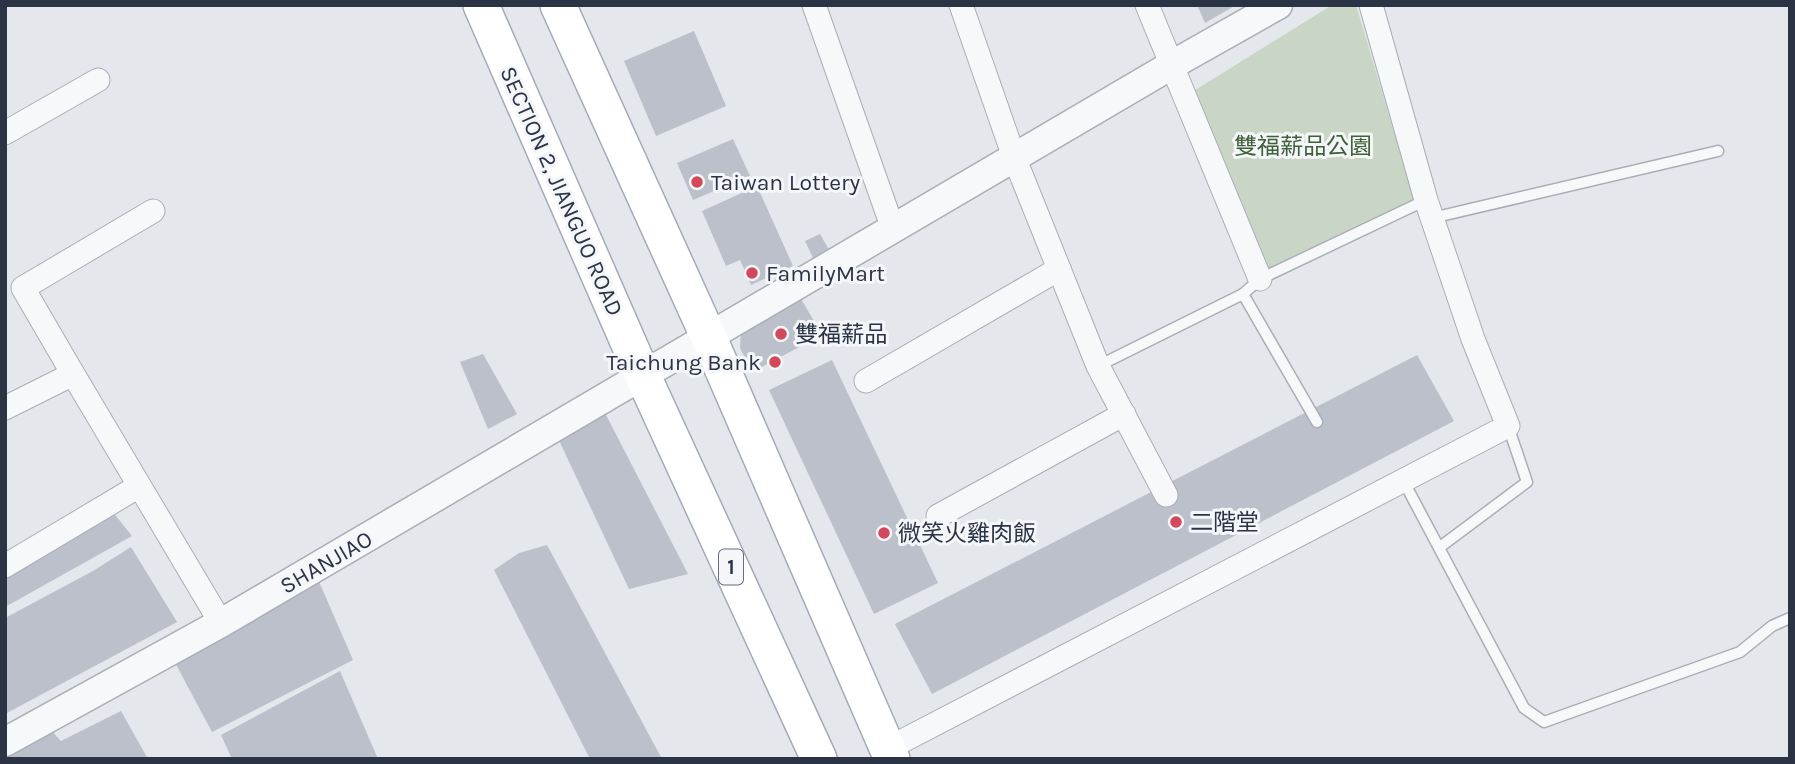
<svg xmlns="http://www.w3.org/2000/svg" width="1795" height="764" font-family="Karla,'Noto Sans TC',sans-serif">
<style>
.green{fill:#c9d6c5}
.building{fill:#bbc0ca}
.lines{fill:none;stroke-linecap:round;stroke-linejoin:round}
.service-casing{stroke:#a9aeb7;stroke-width:13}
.minor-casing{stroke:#a9aeb7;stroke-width:25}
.tertiary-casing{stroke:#a9aeb7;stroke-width:31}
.primary-casing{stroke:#a3abb8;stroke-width:38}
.service{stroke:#f7f8fa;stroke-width:10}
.minor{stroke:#f7f8fa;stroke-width:23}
.tertiary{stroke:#f7f8fa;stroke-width:28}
.primary{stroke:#fff;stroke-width:35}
.poi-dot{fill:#d1495b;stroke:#f4f6f9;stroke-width:2.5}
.labels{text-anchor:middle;stroke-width:6;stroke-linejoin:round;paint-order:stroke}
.shield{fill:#f4f6f9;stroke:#676e7b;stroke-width:2}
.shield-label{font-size:21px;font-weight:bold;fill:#2b3445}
.park-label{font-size:23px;fill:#3f6138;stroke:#f4f6f9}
.poi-label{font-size:23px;fill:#2b3445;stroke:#f4f6f9;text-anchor:start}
.street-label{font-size:23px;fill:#2b3445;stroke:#f4f6f9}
</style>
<rect width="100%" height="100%" fill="#e4e7ec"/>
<path class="green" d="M1332,5H1356L1414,199L1247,278L1192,92Z"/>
<g class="building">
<path d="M1197,5H1236L1205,23Z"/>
<path d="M694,31L726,106L656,136L624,61Z"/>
<path d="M733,139L750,176L693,200L677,163Z"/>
<path d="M757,186L793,266L751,285L740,260L726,266L702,211Z"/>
<path d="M820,234L829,250L813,258L805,241Z"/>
<path d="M800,297L822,335L752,372L740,348L741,332Z"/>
<path d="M483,354L517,414L488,429L460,362Z"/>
<path d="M1417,355L1454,421L932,694L895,624Z"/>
<path d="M832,360L938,583L874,614L769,390Z"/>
<path d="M603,409L688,574L629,589L555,432Z"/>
<path d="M108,506L132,536L5,607V558Z"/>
<path d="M547,545L662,759H590L494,570L519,553Z"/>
<path d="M131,547L177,622L5,714V618L93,571Z"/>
<path d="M317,577L353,660L212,732L172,657Z"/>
<path d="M340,671L378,759H232L221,735Z"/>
<path d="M121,711L148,759H5V756L46,725L61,741Z"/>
</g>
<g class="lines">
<g class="service-casing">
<g id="service">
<path d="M1432,218L1718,151"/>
<path d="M1243,294L1317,422"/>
<path d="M1098,366L1243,294L1260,279L1426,200"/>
<path d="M1404,482L1524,708L1544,722L1740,652L1772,626L1790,618"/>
<path d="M1440,547L1527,482L1508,426"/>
</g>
</g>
<g class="minor-casing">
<g id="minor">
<path d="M814,5L893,229"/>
<path d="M961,5L1014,157L1098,366L1166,495"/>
<path d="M1147,5L1260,279"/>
<path d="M5,133L98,80"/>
<path d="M73,374L23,288L153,211"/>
<path d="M866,381L1059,269"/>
<path d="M5,408L73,374L221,623"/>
<path d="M938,516L1124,414"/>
<path d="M5,566L139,486"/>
<path d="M887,749L1508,426L1473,339L1426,200L1371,5"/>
</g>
</g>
<g class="tertiary-casing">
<path id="tertiary" d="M5,742L221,623L1170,66L1278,5"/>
</g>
<g class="primary-casing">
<g id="primary">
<path d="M481,5L643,376L819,759"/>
<path d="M558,5L709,338L892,759"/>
</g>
</g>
<use href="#service" class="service"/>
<use href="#minor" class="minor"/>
<use href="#tertiary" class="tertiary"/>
<use href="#primary" class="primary"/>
</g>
<g class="poi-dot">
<circle cx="697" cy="182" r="7"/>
<circle cx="752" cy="273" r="7"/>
<circle cx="781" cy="334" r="7"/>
<circle cx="775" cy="362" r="7"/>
<circle cx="1176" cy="522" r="7"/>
<circle cx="884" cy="533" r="7"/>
</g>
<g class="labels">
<rect class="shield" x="719" y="549.5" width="24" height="35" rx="5"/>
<g class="shield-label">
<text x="731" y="574">1</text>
</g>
<g class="park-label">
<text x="1303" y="154">雙福薪品公園</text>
</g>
<g class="poi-label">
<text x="711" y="190">Taiwan Lottery</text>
<text x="766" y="281">FamilyMart</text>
<text x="795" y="342">雙福薪品</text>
<text x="761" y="370" text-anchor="end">Taichung Bank</text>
<text x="1190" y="530">二階堂</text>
<text x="898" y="541">微笑火雞肉飯</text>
</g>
<g class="street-label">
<text transform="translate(562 191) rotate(66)" y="8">SECTION 2, JIANGUO ROAD</text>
<text transform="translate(326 562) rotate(-30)" y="8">SHANJIAO</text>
</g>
</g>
<rect width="1795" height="764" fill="none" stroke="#2b3445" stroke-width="14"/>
</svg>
